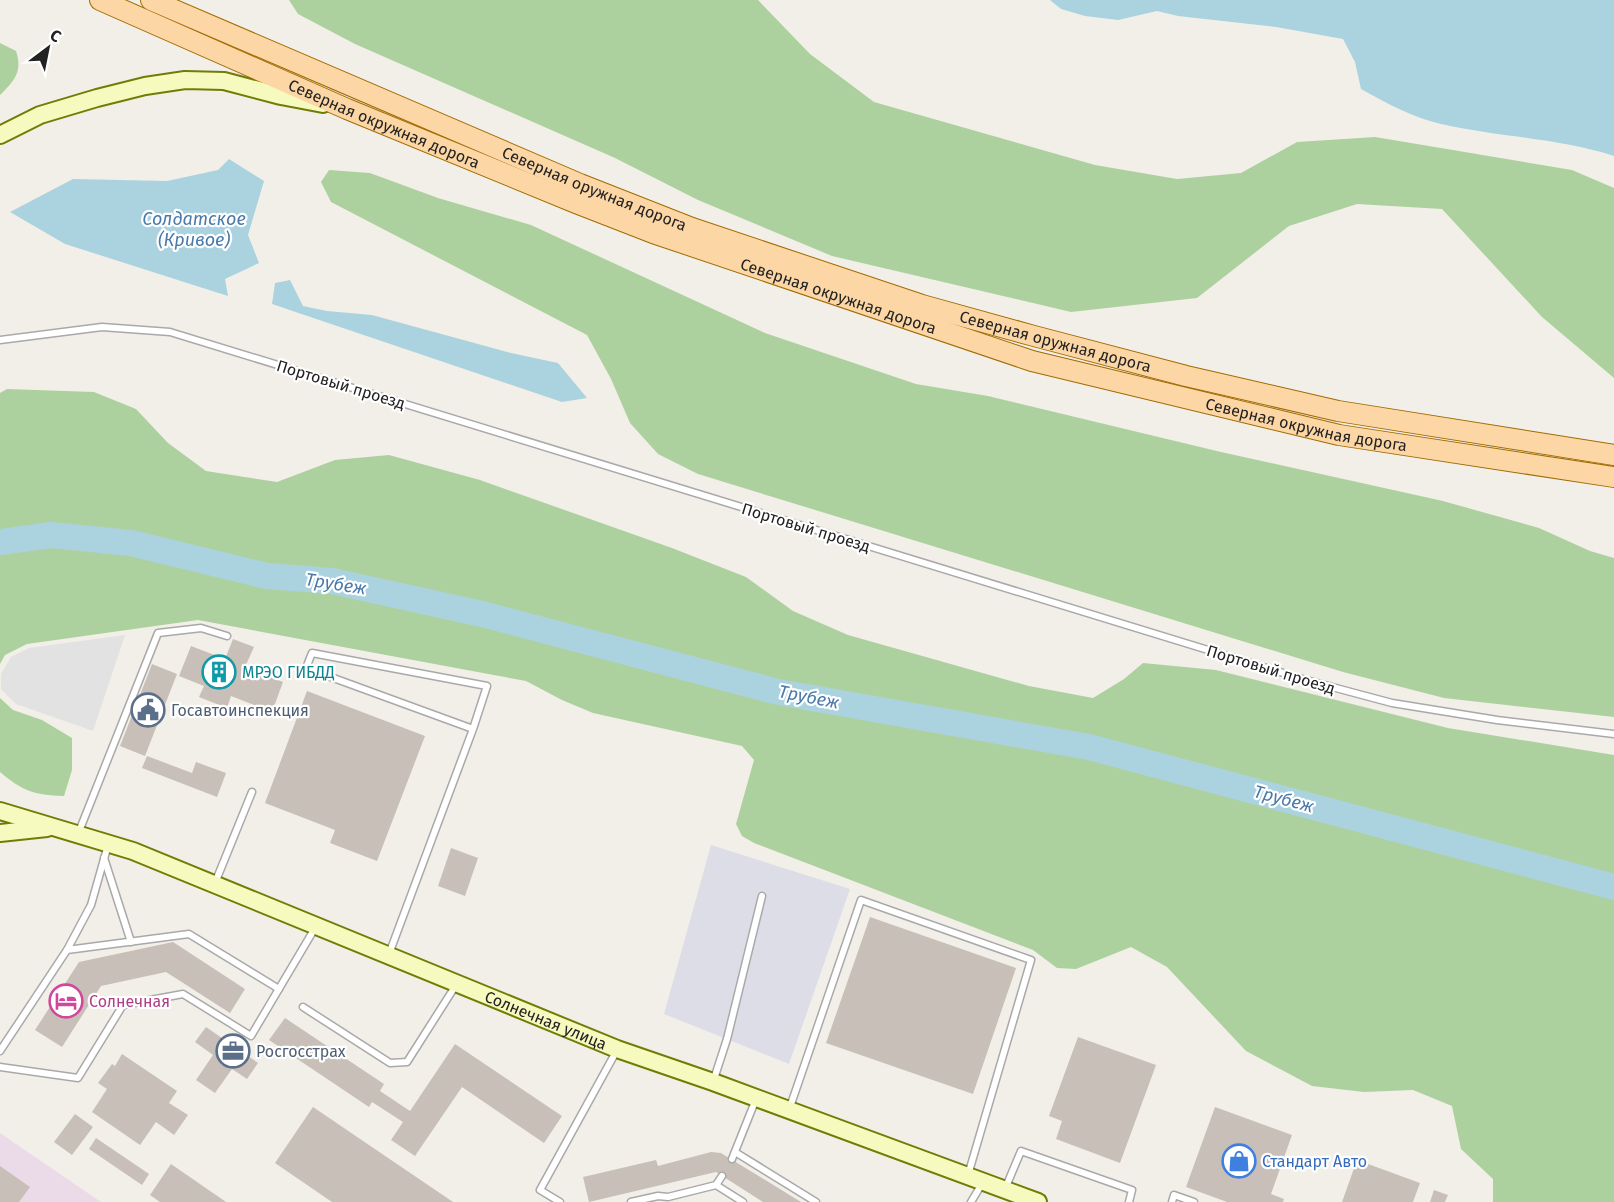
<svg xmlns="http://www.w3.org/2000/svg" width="1614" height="1202" font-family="'Fira Sans',sans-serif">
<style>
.industrial{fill:#ebdbe8}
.forest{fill:#add19e}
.parking{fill:#e2e2e2}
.plaza{fill:#dddde8}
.water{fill:#aad3df}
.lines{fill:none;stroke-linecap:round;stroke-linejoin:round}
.river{stroke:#aad3df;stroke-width:26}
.building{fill:#c7bfb8}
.lane-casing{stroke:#a9a9a9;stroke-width:9}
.secondary-casing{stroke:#707d05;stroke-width:20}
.primary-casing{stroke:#a06b00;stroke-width:22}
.lane{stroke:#fff;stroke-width:6}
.secondary{stroke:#f7fabf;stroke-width:16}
.primary{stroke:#fcd6a4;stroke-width:20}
.labels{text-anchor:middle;stroke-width:4.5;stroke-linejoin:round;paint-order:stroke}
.street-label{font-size:16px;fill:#222;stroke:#fff}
.culture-label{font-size:16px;fill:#0d838f;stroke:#fff;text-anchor:start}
.service-label{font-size:16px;fill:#4e5e75;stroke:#fff;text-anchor:start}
.hotel-label{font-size:16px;fill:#b23c85;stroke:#fff;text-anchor:start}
.shop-label{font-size:16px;fill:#366cbe;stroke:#fff;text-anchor:start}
.water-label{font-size:18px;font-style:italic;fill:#4a7aab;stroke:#fff}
</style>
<rect width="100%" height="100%" fill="#f2efe9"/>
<path class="industrial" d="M0,1133L101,1202H0Z"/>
<g class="forest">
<path d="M289,0H758L810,54L874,102L1095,165L1177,179L1241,173L1297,142L1375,137L1572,170L1614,188V378L1542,317L1442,209L1357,204L1289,226L1197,298L1071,312L832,256L698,200L615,158L355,44L298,14Z"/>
<path d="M0,43L16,51C23,72 14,81 0,95Z"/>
<path d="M329,170L370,173L438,198L531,225L765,333L916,384L988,396L1221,452L1443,501L1539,528L1590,551L1614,558V717L1444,698L1343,672L698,474L658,454L630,423L611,379L587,335L331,202L321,182Z"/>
<path d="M7,389L94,392L136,409L168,443L206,471L277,482L335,460L389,455L480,480L672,548L746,577L793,611L848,635L1029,686L1093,698L1124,679L1143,663L1216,670L1448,728L1614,755V1202H1493V1179L1461,1149L1452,1106L1413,1090L1364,1092L1312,1086L1246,1051L1167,967L1131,947L1076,969L1057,968L1033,950L754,843L742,836L736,824L754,760L742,746L593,713L562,700L526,681L198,620L27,644L5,655L0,664V393Z"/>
<path d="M0,698L13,710L42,720L72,738V770L64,796C33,795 23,791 0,772Z"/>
</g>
<path class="parking" d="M125,635L93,731L16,704L1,689V674L11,657L29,648Z"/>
<path class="plaza" d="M711,845L850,889L789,1064L664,1014Z"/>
<g class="water">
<path d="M1050,0H1614V156C1558,138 1498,137 1441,124C1414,118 1386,103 1361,89L1355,62L1343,39L1276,27L1178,16L1157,11L1118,20L1085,16L1061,9Z"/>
<path d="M229,159L264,181L248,235L259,263L225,279L228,296L65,244L10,212L73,179L167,181L218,170Z"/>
<path d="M290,280L303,306L327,311L372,315L511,353L558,363L587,398L562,402L272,304L275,283Z"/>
</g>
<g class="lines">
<path class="river" d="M0,542L51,535L131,543L267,576L332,581L482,614L778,692L1089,747L1614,887"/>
</g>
<g class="building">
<path d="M233,639L254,647L245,667L283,682L272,712L231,696L227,708L199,697L204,686L179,676L191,646L225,659Z"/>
<path d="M152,664L177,674L145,756L120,746Z"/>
<path d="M307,691L425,736L377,861L330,843L335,830L265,803Z"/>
<path d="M147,756L192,773L196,762L226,773L217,797L142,768Z"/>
<path d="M451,848L478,858L465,896L438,886Z"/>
<path d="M870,917L1016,968L973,1094L826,1043Z"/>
<path d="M173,942L245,989L230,1013L166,972L101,986L62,1047L35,1030L79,962Z"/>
<path d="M285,1018L384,1084L380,1091L410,1111L455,1044L562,1116L544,1143L462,1087L415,1156L391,1140L403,1122L372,1102L369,1107L269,1040Z"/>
<path d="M206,1027L258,1063L247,1079L232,1069L215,1093L196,1080L213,1055L195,1042Z"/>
<path d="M1078,1037L1156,1065L1120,1163L1056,1139L1062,1121L1049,1116Z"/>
<path d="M122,1054L177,1091L169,1103L188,1115L174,1135L156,1122L140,1145L92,1112L107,1089L98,1083L112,1064L115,1066Z"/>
<path d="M313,1107L453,1202H332L275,1163Z"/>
<path d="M1215,1107L1292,1135L1271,1194L1284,1199L1283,1202H1227L1186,1187Z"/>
<path d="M75,1114L93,1127L72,1155L54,1142Z"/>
<path d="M96,1138L149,1174L142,1185L89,1149Z"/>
<path d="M711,1152L721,1153L801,1202H763L716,1172L589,1202L583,1177L656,1160L658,1166Z"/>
<path d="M1357,1160L1420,1183L1413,1202H1342Z"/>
<path d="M171,1164L226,1202H160L150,1195Z"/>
<path d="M0,1166L30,1187L19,1202H0Z"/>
<path d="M1434,1190L1448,1195L1445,1202H1430Z"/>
</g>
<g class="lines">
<g class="lane-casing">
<g id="lane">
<path d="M0,340L102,327L170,332L1306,680L1392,703L1497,720L1614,734"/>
<path d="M78,834L158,633L201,628L227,636"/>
<path d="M104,858L131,942"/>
<path d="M215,883L252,792"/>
<path d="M67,950L91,905L108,845"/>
<path d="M389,954L473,729L306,668L312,653L487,686L473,729"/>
<path d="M303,1007L390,1063L407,1062L456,985"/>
<path d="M0,1051L67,950L189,934L279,989"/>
<path d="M0,1067L78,1078L123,1005L183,994L251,1036L315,928"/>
<path d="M713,1082L727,1039L762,896"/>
<path d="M789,1110L861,900L1031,960L968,1175"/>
<path d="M735,1152L816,1202"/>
<path d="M732,1159L756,1099"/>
<path d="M716,1185L743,1202"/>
<path d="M1005,1189L1021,1151L1132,1190L1129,1202"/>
<path d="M560,1202L540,1190L617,1050"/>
<path d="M631,1202L658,1196L668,1197L716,1185L722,1176"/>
<path d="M971,1202L983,1182"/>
<path d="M1172,1202L1174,1195L1194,1202"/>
</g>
</g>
<g class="secondary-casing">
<g id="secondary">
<path d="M0,135L40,115L97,98L145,86L185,80L224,81L281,96L323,104"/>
<path id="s1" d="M0,811L133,851L617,1049L713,1082L1038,1202"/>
<path d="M0,833L47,828"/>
</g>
</g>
<g class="primary-casing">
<g id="primary">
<path id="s2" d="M100,0L347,109L576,203L653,233L1032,361L1339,435L1614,477"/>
<path id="s3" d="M151,0L580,184L692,228L922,305L1034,336L1186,376L1338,411L1614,455"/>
</g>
</g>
<use href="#lane" class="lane"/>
<use href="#secondary" class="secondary"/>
<use href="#primary" class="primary"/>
</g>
<defs>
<g id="building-ring" transform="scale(1.725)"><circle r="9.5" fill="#fff" stroke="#0f9aa8" stroke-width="1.5"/><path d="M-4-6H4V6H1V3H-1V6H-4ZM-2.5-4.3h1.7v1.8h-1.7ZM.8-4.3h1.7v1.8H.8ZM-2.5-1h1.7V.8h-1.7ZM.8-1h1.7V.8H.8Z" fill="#0f9aa8"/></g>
<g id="civic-ring" transform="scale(1.725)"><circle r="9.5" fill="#fff" stroke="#5c6f8a" stroke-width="1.5"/><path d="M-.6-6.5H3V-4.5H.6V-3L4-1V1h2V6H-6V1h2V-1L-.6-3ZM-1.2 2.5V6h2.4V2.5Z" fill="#5c6f8a"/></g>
<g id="hotel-ring" transform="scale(1.725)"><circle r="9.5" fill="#fff" stroke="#d1479c" stroke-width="1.5"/><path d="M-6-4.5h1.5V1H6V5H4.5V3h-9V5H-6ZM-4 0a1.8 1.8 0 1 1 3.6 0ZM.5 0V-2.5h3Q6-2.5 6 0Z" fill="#d1479c"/></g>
<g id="office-ring" transform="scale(1.725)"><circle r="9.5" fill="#fff" stroke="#5c6f8a" stroke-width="1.5"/><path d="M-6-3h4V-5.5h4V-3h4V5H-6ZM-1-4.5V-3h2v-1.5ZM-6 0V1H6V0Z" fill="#5c6f8a"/></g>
<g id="shop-ring" transform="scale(1.725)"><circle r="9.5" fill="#fff" stroke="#3f7fe0" stroke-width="1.5"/><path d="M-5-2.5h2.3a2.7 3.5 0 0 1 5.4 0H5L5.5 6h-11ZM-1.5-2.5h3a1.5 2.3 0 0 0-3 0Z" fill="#3f7fe0"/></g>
</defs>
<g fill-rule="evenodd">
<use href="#building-ring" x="219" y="672"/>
<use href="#civic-ring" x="148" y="710"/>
<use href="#hotel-ring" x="66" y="1001"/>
<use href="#office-ring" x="233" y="1051"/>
<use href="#shop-ring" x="1239" y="1161"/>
</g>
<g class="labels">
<g class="street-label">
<text dy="6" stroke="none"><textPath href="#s2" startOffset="310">Северная окружная дорога</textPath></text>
<text dy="6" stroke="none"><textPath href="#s3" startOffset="482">Северная оружная дорога</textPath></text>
<text dy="6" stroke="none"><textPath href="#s2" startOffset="796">Северная окружная дорога</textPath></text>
<text dy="6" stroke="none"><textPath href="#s3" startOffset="968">Северная оружная дорога</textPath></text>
<text transform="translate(341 384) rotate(17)" y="6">Портовый проезд</text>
<text dy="6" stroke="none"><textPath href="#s2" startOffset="1282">Северная окружная дорога</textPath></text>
<text transform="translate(806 527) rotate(17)" y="6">Портовый проезд</text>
<text transform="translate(1271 669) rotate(17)" y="6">Портовый проезд</text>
<text dy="6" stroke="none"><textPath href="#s1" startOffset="585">Солнечная улица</textPath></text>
</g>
<g class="culture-label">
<text x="242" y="678">МРЭО ГИБДД</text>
</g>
<g class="service-label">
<text x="171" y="716">Госавтоинспекция</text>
<text x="256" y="1057">Росгосстрах</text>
</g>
<g class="hotel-label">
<text x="89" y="1007">Солнечная</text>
</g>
<g class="shop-label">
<text x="1262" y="1167">Стандарт Авто</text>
</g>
<g class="water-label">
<text x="194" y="225">Солдатское<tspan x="194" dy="21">(Кривое)</tspan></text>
<text transform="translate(336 584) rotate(9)" y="6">Трубеж</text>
<text transform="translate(809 697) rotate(11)" y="6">Трубеж</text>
<text transform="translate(1284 799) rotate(15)" y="6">Трубеж</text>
</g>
</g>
<g transform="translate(48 48) rotate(32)" stroke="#ffffff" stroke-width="4.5" paint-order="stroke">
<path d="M0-4.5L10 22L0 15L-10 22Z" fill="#222222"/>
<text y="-9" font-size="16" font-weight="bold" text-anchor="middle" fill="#222222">С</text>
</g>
</svg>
